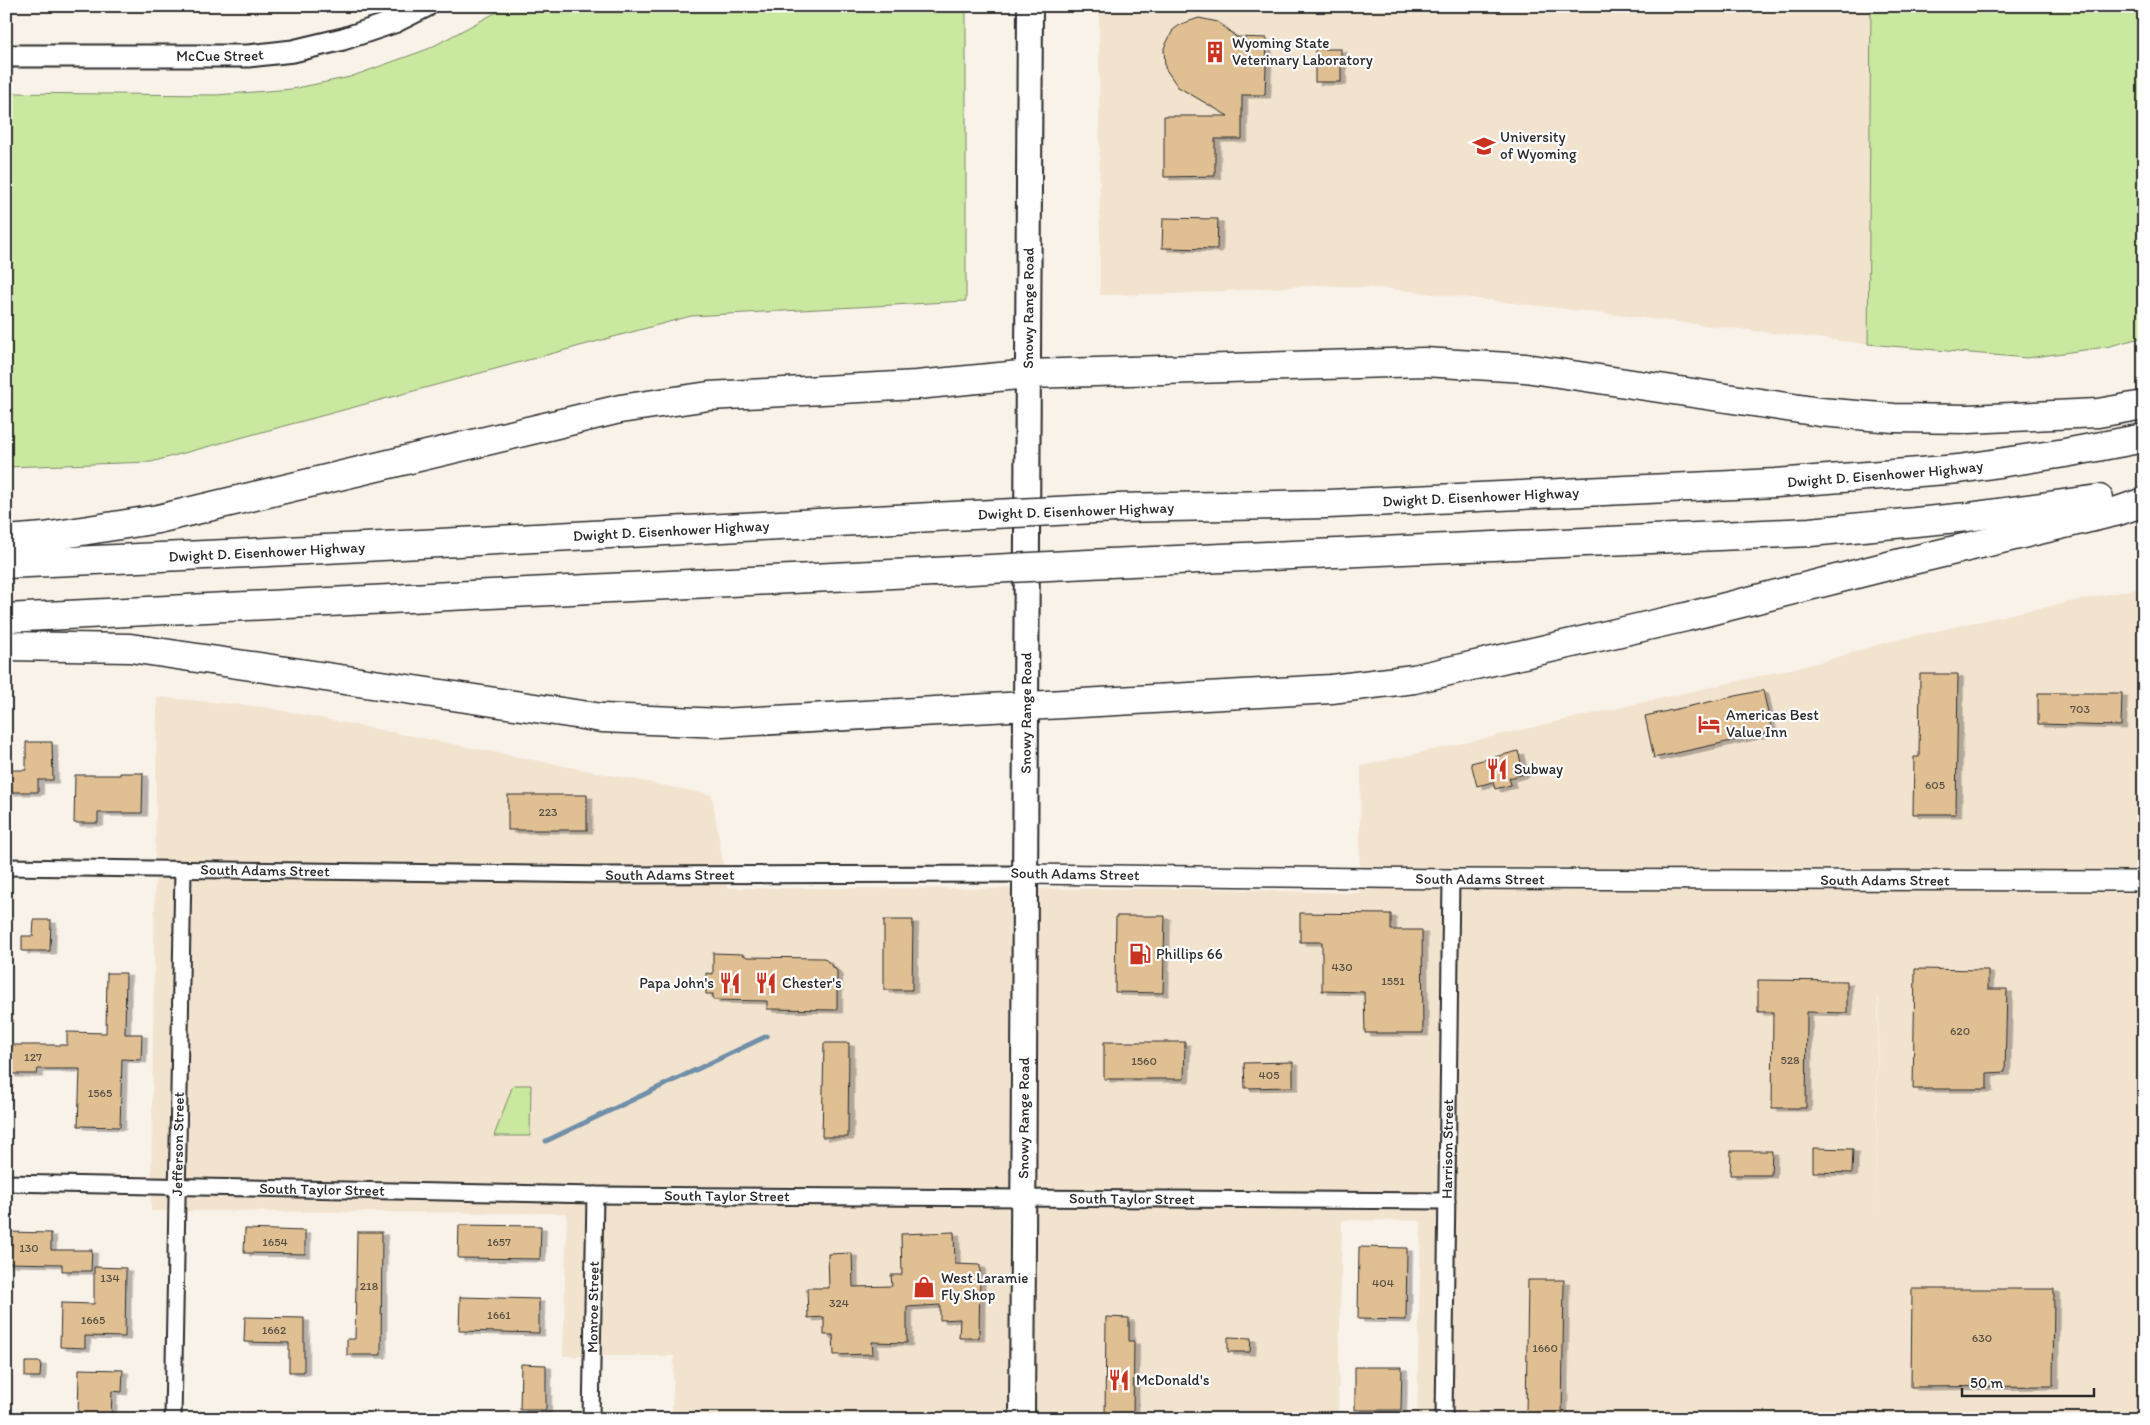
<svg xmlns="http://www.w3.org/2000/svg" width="2150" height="1425" font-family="Itim,sans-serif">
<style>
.built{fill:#f2e3cf;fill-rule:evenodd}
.green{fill:#cae8a0;stroke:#7a8a66}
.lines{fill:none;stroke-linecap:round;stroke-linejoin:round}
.stream{stroke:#708fa8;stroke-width:5}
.building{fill:#e0c093;stroke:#2b2b2b;filter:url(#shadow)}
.minor-casing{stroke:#2b2b2b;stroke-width:19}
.tertiary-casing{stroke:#2b2b2b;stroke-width:22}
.secondary-casing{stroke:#2b2b2b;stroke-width:25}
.primary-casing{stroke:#2b2b2b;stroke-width:28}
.motorway-casing{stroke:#2b2b2b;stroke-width:31}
.minor{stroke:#fff;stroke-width:15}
.tertiary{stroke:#fff;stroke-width:19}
.secondary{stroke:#fff;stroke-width:21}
.primary{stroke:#fff;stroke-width:24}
.motorway{stroke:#fff;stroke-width:28}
.motorway-bridge-casing{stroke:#2b2b2b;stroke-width:31;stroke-linecap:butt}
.motorway-bridge{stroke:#fff;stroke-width:28}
.labels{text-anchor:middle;stroke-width:4.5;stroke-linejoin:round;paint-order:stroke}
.number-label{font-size:12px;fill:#585045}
.poi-label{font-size:15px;fill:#2b2b2b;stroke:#fff;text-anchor:start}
.street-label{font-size:15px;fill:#2b2b2b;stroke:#fff}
</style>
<defs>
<filter id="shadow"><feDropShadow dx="5.5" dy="3" stdDeviation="0" flood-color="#0004"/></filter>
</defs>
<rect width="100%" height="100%" fill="#f9f2e9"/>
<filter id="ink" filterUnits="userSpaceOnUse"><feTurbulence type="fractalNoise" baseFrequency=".02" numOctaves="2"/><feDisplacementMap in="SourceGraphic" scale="10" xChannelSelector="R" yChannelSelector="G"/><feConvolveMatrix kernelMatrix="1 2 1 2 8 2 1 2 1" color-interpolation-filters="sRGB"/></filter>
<g filter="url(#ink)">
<g class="built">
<path d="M1099,6H1871L1868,344L1392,289L1322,285L1175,294L1100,295Z"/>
<path d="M2144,587V1418L1660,1413L1659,1419H1417L1421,1221L1342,1220L1338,1419H672L674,1356H563L567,1213L151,1211L157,697L264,707L712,795L727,888L1210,889L1359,893L1361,766L1817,663L1884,643L2020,612ZM1878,998L1879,999L1875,1223L1876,1137Z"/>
</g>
<g class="green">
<path d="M508,6H966V301L691,316L151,462L6,467V93L216,95L292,89L350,77L428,49Z"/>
<path d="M1871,6H2144V337L2106,347L2027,358L1868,344Z"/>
<path d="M513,1085H531L530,1136H494Z"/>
</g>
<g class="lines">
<path class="stream" d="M546,1141L767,1036"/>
</g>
<g class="building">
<path d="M1199,18L1218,22L1236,37L1267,38L1265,95H1242V139H1215V176L1164,177V116H1228L1178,87L1165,68L1164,48L1173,30L1181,24Z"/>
<rect x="1315" y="49" width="26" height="33"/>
<path d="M1163,218L1218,219L1217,249L1162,248Z"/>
<path d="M1920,674H1958L1956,814H1913L1914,757H1919Z"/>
<path d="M1763,690L1772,732L1654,758L1645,716Z"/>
<path d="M2038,693H2122L2121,726L2038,724Z"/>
<path d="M26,742H52L53,780H38V792H6V770H26Z"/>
<path d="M1518,751L1524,774L1509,778L1511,785L1495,789L1493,782L1477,786L1471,763Z"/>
<path d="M120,773H143L142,813H98V823H74L75,775H120Z"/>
<rect x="508" y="795" width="79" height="35"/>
<path d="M1300,913L1391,914V930H1422L1423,1033H1365L1364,992L1322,991V942H1300Z"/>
<path d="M1116,916H1165L1163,993L1115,992Z"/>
<path d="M34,920H51L50,951H22V936H33Z"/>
<path d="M884,920H913L912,990H884Z"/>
<path d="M713,953L742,954L747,957L824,958L837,971V1010L767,1009V1001L713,1000V994H706V973L713,974Z"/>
<path d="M1915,969L1988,970V989H2007L2005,1072L1987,1073V1089H1913Z"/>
<path d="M107,973H126L125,1034H142L141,1060L122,1059L120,1127L78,1126L80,1069H38L37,1074H10L11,1045H67V1032L106,1033Z"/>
<path d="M1758,980L1847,981V1013L1807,1012L1806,1108H1772L1773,1012H1758Z"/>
<path d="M1104,1042H1185L1184,1079H1104Z"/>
<path d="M824,1043H849L848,1137H822Z"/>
<path d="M1293,1062V1087L1245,1088L1244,1063Z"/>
<path d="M1813,1148L1853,1149L1852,1173L1813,1172Z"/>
<path d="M1731,1151H1772L1771,1175H1730Z"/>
<path d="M459,1225L541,1226L540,1259L458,1258Z"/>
<path d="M245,1229L305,1231V1254L244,1253Z"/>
<path d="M6,1232L51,1233V1250H92L91,1271H62V1264L6,1263Z"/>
<path d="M357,1232H382L381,1355H347V1339H355Z"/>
<path d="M954,1232L955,1264L980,1265L979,1338H959L960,1319L940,1320V1305L907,1307V1343L872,1342L873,1354L834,1355L833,1335H824V1317L808,1318L807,1288H829L828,1254L852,1253L853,1287L892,1286L891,1275H902L901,1234Z"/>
<path d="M1359,1247L1407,1248L1406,1320L1358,1319Z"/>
<path d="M94,1267L126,1268L125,1337L85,1336V1348L60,1347L61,1303L94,1304Z"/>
<path d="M1528,1280H1564L1562,1416L1526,1415Z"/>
<path d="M1912,1289H2054L2053,1386L1911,1387Z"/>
<path d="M460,1297L539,1299V1333L459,1331Z"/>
<path d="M245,1317L304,1318V1372H289V1343L244,1342Z"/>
<path d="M1106,1317L1129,1318V1341H1134L1133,1419H1105Z"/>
<path d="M1228,1337L1251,1338L1250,1352H1228Z"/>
<path d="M25,1362H41L40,1377H25Z"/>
<path d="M521,1364L546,1365V1410H520Z"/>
<path d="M1355,1367H1402L1401,1410H1355Z"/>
<path d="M79,1369L123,1370L122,1392L112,1391L111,1419L78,1418Z"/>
</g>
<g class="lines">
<g class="minor-casing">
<g id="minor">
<path id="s1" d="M6,867L606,875L1025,874"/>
<path id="s2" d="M6,1183L595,1195L1447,1201"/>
<path id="s3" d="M173,1419L183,870"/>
<path id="s4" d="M591,1419L595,1195"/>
<path id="s5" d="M1444,1419L1451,879"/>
</g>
</g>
<g class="tertiary-casing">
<g id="tertiary">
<path id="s6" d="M1025,874L1451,879L2144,881"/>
</g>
</g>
<g class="secondary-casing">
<g id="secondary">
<path id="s7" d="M6,56H248L293,51L343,39L394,22L426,6"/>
</g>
</g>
<g class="primary-casing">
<g id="primary">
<path id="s8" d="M1022,1419L1030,6"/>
</g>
</g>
<g class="motorway-casing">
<g id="motorway">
<path id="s9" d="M1116,508L1328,504L1776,483L1959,469L2065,453L2144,438"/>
<path d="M6,540L44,537L158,519L620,409L709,396L917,385L1029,374L1424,362L1525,368L1820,412L1894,418L1968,419L2098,413L2144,405"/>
<path d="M1109,563L1810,532L1968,517L2099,499"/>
<path id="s10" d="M6,564L249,553L932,517"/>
<path d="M6,618L933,572"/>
<path d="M6,646L130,648L602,718L722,723L1331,689L1414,679L1686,617L1892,565L2115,512L2144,502"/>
</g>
</g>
<use href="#minor" class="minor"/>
<use href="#tertiary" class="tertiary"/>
<use href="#secondary" class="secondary"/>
<use href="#primary" class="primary"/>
<use href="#motorway" class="motorway"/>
<g class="motorway-bridge-casing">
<g id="motorway-bridge">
<path d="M932,517L1116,508"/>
<path d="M933,572L1109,563"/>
</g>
</g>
<use href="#motorway-bridge" class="motorway-bridge"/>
</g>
</g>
<defs>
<g id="building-bare" transform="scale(1.725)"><path d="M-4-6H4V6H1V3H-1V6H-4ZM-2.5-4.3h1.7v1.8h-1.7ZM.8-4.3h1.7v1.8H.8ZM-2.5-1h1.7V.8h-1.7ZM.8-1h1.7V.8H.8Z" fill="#c8321e" stroke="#fff" stroke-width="2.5" paint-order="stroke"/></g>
<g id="university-bare" transform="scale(1.725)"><path d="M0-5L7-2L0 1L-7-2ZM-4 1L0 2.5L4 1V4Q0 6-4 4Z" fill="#c8321e" stroke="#fff" stroke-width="2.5" paint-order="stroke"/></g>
<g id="hotel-bare" transform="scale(1.725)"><path d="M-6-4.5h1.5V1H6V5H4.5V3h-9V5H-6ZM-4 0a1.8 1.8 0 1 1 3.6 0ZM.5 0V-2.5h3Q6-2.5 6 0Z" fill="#c8321e" stroke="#fff" stroke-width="2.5" paint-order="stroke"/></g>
<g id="restaurant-bare" transform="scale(1.725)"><path d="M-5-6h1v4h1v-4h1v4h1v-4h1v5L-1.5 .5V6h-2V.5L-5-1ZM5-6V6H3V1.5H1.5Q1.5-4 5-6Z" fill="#c8321e" stroke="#fff" stroke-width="2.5" paint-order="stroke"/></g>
<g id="fuel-bare" transform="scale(1.725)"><path d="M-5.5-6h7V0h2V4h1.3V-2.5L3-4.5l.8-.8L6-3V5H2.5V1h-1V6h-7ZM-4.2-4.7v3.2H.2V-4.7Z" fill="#c8321e" stroke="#fff" stroke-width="2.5" paint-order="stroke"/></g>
<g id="shop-bare" transform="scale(1.725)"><path d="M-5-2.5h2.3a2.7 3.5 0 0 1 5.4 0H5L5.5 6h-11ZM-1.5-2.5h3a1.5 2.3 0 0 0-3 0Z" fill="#c8321e" stroke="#fff" stroke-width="2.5" paint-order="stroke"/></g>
</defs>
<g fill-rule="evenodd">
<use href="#building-bare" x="1215" y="52"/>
<use href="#university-bare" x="1484" y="146"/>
<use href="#hotel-bare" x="1709" y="724"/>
<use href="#restaurant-bare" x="1497" y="769"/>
<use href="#fuel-bare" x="1140" y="954"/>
<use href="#restaurant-bare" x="730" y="983"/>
<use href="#restaurant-bare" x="766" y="983"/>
<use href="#shop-bare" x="924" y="1287"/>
<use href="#restaurant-bare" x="1119" y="1380"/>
</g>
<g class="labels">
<g class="number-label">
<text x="2080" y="713">703</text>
<text x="1935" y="789">605</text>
<text x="548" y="816">223</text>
<text x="1342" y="971">430</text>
<text x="1393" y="985">1551</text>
<text x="1960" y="1035">620</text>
<text x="33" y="1061">127</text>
<text x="1790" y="1064">528</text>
<text x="1144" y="1065">1560</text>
<text x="1269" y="1079">405</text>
<text x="100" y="1097">1565</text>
<text x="275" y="1246">1654</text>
<text x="499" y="1246">1657</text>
<text x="29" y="1252">130</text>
<text x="110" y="1282">134</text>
<text x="1383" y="1287">404</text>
<text x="369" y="1290">218</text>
<text x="839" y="1307">324</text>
<text x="499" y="1319">1661</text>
<text x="93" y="1324">1665</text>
<text x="274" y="1334">1662</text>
<text x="1982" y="1342">630</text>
<text x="1545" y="1352">1660</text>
</g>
<g class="poi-label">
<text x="1232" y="48">Wyoming State<tspan x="1232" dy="17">Veterinary Laboratory</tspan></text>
<text x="1500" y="142">University<tspan x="1500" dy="17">of Wyoming</tspan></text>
<text x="1726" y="720">Americas Best<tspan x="1726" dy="17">Value Inn</tspan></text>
<text x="1514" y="774">Subway</text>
<text x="1156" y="959">Phillips 66</text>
<text x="714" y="988" text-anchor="end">Papa John's</text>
<text x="782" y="988">Chester's</text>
<text x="941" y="1283">West Laramie<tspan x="941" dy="17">Fly Shop</tspan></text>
<text x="1136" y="1385">McDonald's</text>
</g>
<g class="street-label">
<text dy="5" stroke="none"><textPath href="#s7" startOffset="214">McCue Street</textPath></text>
<text dy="5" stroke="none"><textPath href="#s8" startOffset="1111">Snowy Range Road</textPath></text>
<text dy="5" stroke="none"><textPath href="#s9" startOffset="770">Dwight D. Eisenhower Highway</textPath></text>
<text dy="5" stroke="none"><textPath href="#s9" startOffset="365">Dwight D. Eisenhower Highway</textPath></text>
<text transform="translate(1076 511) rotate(-2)" y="5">Dwight D. Eisenhower Highway</text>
<text dy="5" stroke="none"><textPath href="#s10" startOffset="666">Dwight D. Eisenhower Highway</textPath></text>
<text dy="5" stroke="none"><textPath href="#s10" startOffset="261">Dwight D. Eisenhower Highway</textPath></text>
<text dy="5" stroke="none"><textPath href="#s8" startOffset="706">Snowy Range Road</textPath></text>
<text dy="5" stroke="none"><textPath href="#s1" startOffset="259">South Adams Street</textPath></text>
<text dy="5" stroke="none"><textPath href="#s1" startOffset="664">South Adams Street</textPath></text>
<text transform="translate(1075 874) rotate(1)" y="5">South Adams Street</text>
<text dy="5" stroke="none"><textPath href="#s6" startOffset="455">South Adams Street</textPath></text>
<text dy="5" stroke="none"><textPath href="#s6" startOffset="860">South Adams Street</textPath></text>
<text dy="5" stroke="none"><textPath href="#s8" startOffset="301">Snowy Range Road</textPath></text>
<text dy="5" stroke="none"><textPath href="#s3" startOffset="275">Jefferson Street</textPath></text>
<text dy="5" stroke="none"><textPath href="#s5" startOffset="270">Harrison Street</textPath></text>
<text dy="5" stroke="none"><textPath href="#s2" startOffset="316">South Taylor Street</textPath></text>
<text dy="5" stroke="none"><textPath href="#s2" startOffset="721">South Taylor Street</textPath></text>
<text dy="5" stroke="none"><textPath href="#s2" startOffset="1126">South Taylor Street</textPath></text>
<text dy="5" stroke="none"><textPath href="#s4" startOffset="112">Monroe Street</textPath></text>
</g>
</g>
<rect width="2150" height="1425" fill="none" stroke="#fff" stroke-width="25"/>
<rect x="12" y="12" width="2125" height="1400" fill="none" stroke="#2b2b2b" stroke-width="2" filter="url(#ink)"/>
<path d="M1962 1388v8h132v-8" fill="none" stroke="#2b2b2b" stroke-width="2.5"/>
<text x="1970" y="1388" font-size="15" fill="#2b2b2b" stroke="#ffffff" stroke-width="4" paint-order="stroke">50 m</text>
</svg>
